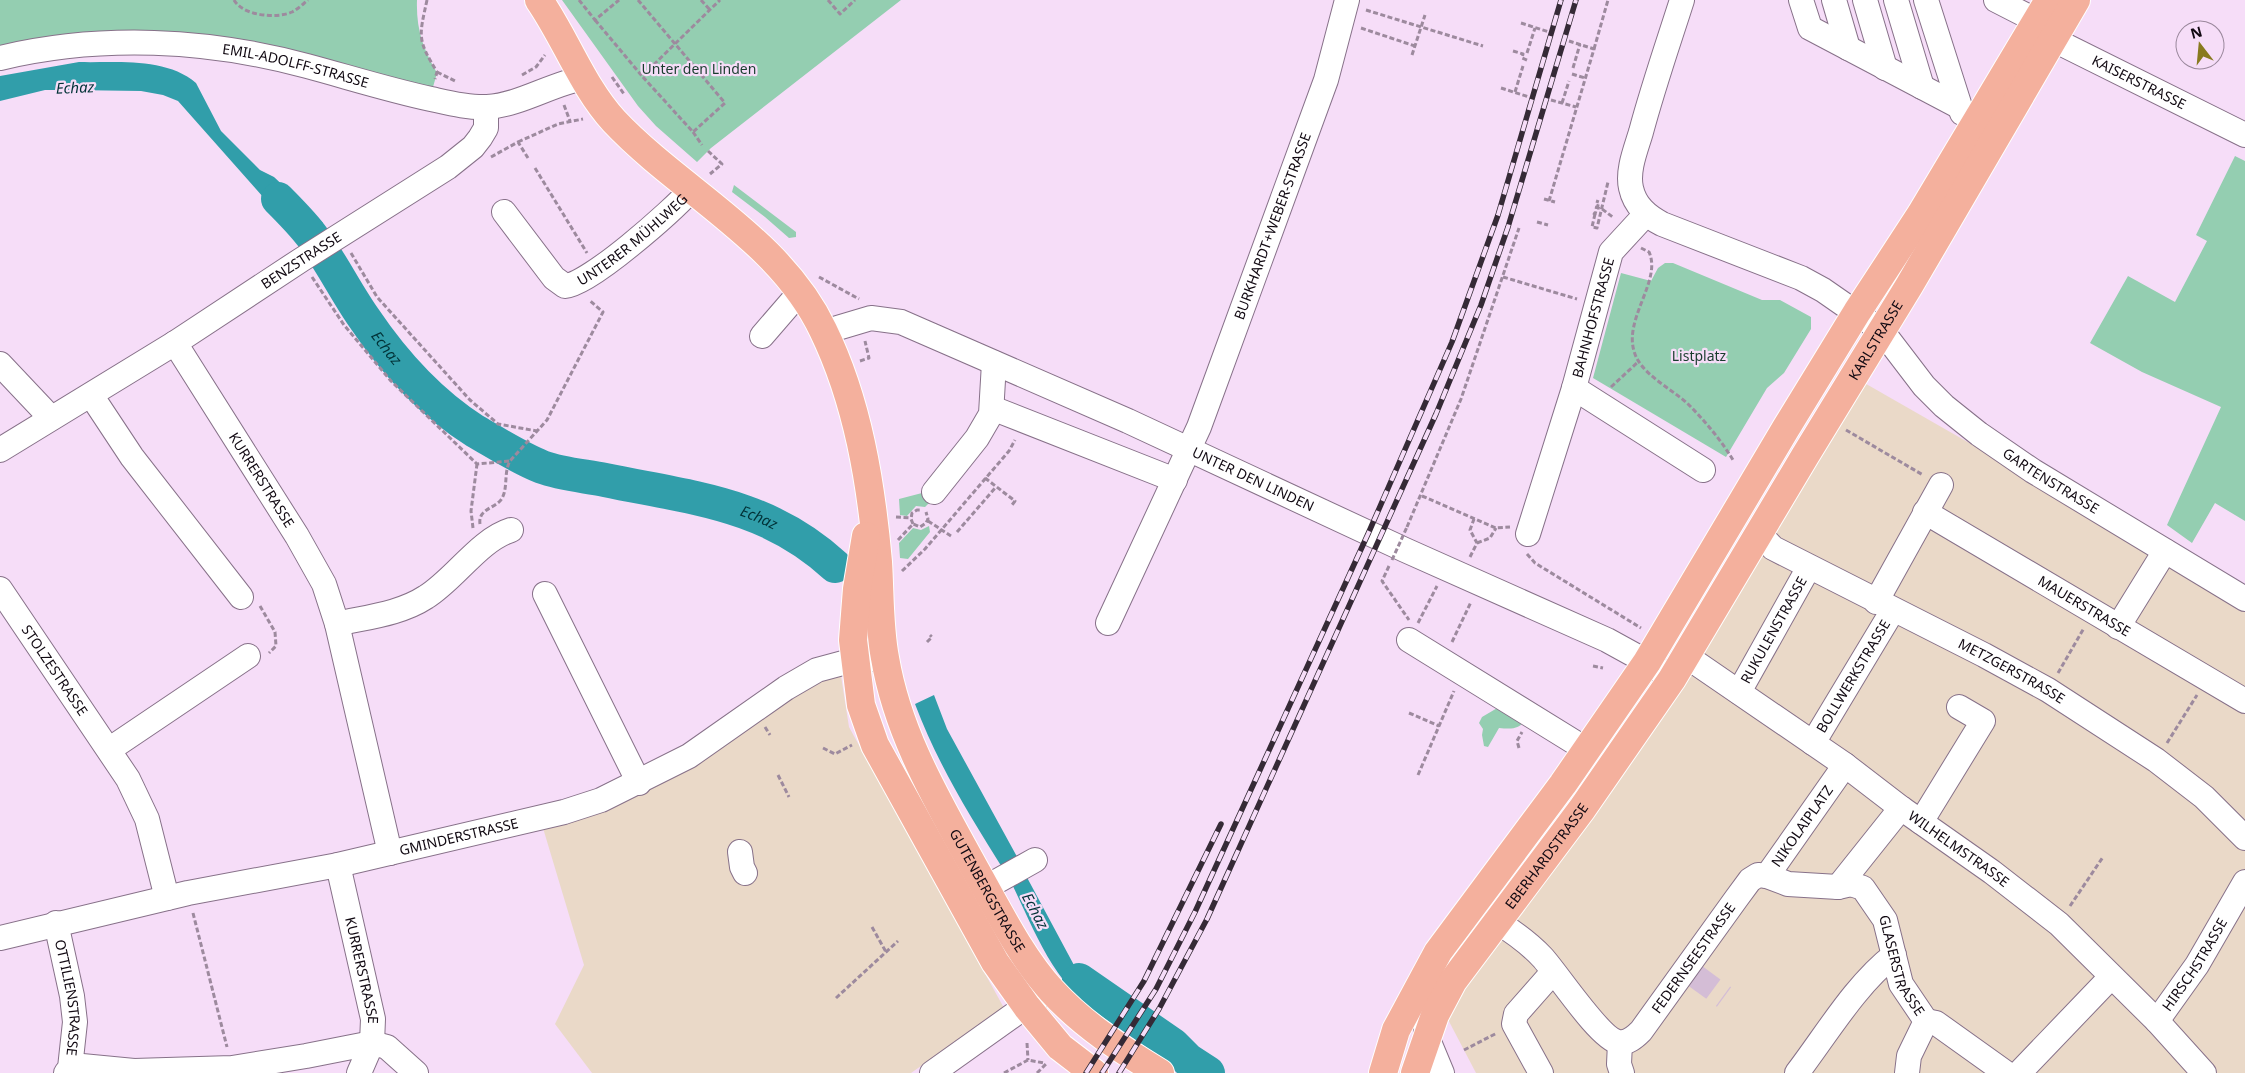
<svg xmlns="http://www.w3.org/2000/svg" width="2245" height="1073" font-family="'Noto Sans',sans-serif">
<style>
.commercial{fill:#ead9c8}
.green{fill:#94ceb1}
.water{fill:#319eaa}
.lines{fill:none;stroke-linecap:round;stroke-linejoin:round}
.river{stroke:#319eaa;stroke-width:34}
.minor-tunnel{stroke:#d4bdd6;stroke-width:24;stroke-dasharray:24 12;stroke-linecap:butt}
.minor-casing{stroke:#877189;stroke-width:26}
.major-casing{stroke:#fff;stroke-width:30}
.path{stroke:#9d8a9e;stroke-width:3;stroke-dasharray:5 2.5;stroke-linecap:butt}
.minor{stroke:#fff;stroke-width:24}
.major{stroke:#f4b09d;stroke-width:28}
.rail-casing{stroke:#352a36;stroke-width:5.5}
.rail{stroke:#f6ddf8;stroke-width:4;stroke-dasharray:11;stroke-linecap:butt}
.path-bridge{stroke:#9d8a9e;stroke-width:3;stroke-dasharray:5 2.5;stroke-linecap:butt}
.labels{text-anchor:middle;stroke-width:4.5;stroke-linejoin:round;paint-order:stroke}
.street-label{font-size:14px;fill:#110912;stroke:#f6ddf8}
.park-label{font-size:14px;fill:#183c2d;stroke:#f6ddf8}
.water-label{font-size:15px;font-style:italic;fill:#003136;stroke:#f6ddf8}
</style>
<rect width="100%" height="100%" fill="#f6ddf8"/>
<g class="commercial">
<path d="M1861,381L2245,601V1073H1476L1442,1008Z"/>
<path d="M839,663L849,727L1004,1008L911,1073H592L555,1024L584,965L540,818L564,812Z"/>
</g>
<g class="green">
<path d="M0,0H417C416,29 423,49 437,73L433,87L390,90L231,50L0,58Z"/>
<path d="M562,0H901L711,148L697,162L656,126L638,106Z"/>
<path d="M2235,156L2245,161V521L2215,503L2192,543L2167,525L2221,407L2142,372L2090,343L2128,276L2175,302L2207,241L2196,235Z"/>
<path d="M734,185L796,232V237L789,238L765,217L732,192Z"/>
<path d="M1665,263H1673L1762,300H1780L1811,317V329L1784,373L1767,388L1726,457L1593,378L1621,273L1651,281L1658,268Z"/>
<path d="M922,493L931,501L925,507L916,506L907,516L900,515L899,499Z"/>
<path d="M929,526L930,532L908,559L900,558L899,543L913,528L921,530Z"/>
<path d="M1499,707L1526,719C1519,730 1511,729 1499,728L1488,747L1484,746L1482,735L1483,729L1479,723L1482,717Z"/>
</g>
<g class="water">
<path d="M79,62C116,63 166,57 196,83L221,131L260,170L274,177L323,223L298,239L279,215L178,101L163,95L141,91L71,90H45L0,101V76Z"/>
<path d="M934,695L947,729L1021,864L1005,872C970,816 939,767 915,704Z"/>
<path d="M1023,870L1075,967L1097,986L1121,1001L1109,1018C1055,993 1034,928 1009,878Z"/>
<path d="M1158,1024L1196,1047L1194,1057L1220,1073H1190L1146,1043Z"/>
</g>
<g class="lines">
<g class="river">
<path id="s1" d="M278,199C289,210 301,222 311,235C331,261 345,291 364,318C393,361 431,403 475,431C496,443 519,458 542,467C561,474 585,476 605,480C691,498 767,503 835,566"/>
<path d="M1079,980L1173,1045L1188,1060L1208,1073"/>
</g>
<path class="minor-tunnel" d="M1694,975L1724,997"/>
<g class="minor-casing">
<g id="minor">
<path id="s2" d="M1682,0C1668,44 1653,87 1641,132C1636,149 1627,170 1631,188C1635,206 1647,216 1662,224L1801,278L1823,290L1882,331L1924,386L1944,406L1979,434L2033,471L2245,599"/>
<path d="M1801,0L1810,28L1958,106"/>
<path d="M1834,0L1848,48"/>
<path d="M1865,0L1885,68"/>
<path d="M1896,0L1922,87"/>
<path d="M1926,0L1962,113"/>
<path d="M1996,0L2037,21"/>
<path id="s3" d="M2036,31L2245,135"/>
<path id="s4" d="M0,58C101,34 207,39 307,66C348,77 389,90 431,99C449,103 468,108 487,107C520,105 551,84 584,78"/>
<path id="s5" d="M504,212L554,278L565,286C589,285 672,211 691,190"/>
<path id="s6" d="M824,332L871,318L901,322L1128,421L1405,550L1607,640L1647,662L1672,679"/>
<path d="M762,336L800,292"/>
<path id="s7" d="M175,343L297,536L324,584L337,624L390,853"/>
<path d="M0,364L51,418"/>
<path d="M1574,388L1703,470"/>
<path d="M91,395L132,457L241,597"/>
<path d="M992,408L1175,480"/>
<path id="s8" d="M0,450L175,343L301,260L448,167L473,147L480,138L486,128V107"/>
<path d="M934,492L977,438L991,414L994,363"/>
<path id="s9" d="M1925,512L2245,701"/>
<path id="s10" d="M1759,533L1773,548L1984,655L2048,690L2156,760L2204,797L2245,838"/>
<path id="s11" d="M1528,534L1574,388L1611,252L1646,214"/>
<path id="s12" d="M0,589L128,779L147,819L167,898"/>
<path d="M545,594L639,783"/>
<path d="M1876,602L1941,485"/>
<path id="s13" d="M1108,623L1199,427L1326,80L1347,0"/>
<path d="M337,624C367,617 400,614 426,597C455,579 479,540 511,530"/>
<path d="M2118,627L2165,551"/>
<path d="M1409,640L1587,750"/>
<path id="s14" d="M1686,656L1845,765L1901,808L1992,872L2059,924L2157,1021L2204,1073"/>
<path id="s15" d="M1739,692L1809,567"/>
<path id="s16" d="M1813,743L1893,610"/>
<path d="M110,749L248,656"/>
<path d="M1921,822L1983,721L1959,707"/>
<path d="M740,852L742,867L745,873"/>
<path id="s17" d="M338,865L373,1019L372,1043L359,1073"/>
<path id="s18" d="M1767,876L1845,765"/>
<path d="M1838,887L1901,808"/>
<path d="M985,888L1035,860"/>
<path id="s19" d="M1496,921C1512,931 1529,943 1542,957C1557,973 1599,1038 1618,1042C1627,1044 1635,1037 1641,1031L1736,899L1750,880L1758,875L1767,876L1788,884L1838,887L1851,884L1863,888L1885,920L1901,984L1926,1021L1909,1056L1907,1073"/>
<path id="s20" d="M56,923L72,996L75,1022L70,1068L66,1073"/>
<path id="s21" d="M0,938L188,893L338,865L564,812L601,800L689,756L786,688L817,670L854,660L885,658"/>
<path d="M1926,1021L1936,1023L2006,1073"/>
<path id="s22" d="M2157,1021L2197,965L2245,882"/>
<path d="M1426,1027L1427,1037L1442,1073"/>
<path d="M1620,1043L1619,1064L1622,1073"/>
<path d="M70,1068L82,1066L134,1071L232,1068L306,1056L372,1043L387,1047L416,1073"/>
<path d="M932,1073L1050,989"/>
<path d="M1541,1073L1514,1024L1516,1014L1553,972"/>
<path d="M1797,1073C1826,1035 1856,984 1894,955"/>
<path d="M2019,1073L2111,977"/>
</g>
</g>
<g class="major-casing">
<g id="major">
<path id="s23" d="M539,0C566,39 582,86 614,121C681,192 780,239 823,330C858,402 871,483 878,562C880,594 879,627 885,658C898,736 939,803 976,871C999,912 1021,957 1052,991C1083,1025 1122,1050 1160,1073"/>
<path d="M866,536L857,589L853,640L861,705L875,745L995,962L1027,1007L1060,1047L1094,1073"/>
<path d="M1383,1073L1396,1030L1438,952L1563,784L1647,662L1786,428L1857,312L1921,214L2049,0"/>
<path id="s24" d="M1415,1073L1435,1015L1453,981L1582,809L1672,679L1805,456L1909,286L2076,0"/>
</g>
</g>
<g class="path">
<path d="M234,0C243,16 277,19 292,12C298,9 303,4 308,0"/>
<path d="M427,0C419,37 417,39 437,72L435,79"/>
<path d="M579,0L595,20L619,0"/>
<path d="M638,0L725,103L693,132L642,76C668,51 694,25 720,0"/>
<path d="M701,0L710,10"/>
<path d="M828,0L840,14L855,0"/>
<path d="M1366,10L1483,46"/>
<path d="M595,20L642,76"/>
<path d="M1521,23L1549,32"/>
<path d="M1361,28L1415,46"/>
<path d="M1594,49L1608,0"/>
<path d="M1513,51L1523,54L1522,58L1529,61"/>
<path d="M1527,53L1535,28"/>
<path d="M1412,55L1425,15"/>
<path d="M1573,68L1580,44"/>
<path d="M437,72L455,81"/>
<path d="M1572,74L1585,78"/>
<path d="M522,75L536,67L545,55"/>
<path d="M612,77L624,94"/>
<path d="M1501,88L1529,97"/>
<path d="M1515,92L1523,66"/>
<path d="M1551,100L1576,107"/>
<path d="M1562,103L1569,81"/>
<path d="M564,105L570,121"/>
<path d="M693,132L702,145"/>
<path d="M518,142L558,124L583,119"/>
<path d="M708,151L722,164L710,174"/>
<path d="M491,157L518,142L528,158"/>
<path d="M535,168L587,253"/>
<path d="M1544,199L1555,202"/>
<path d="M1549,201L1594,49L1569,41"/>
<path d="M1595,207L1602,209L1614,218"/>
<path d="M1593,213L1595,214L1599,202L1596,201"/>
<path d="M1595,214L1592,227L1597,228L1608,182"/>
<path d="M1537,222L1548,225"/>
<path d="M1641,248L1649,252C1662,280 1624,318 1634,351C1640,374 1671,388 1688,404C1705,421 1721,440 1733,460"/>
<path d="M351,253L377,297L470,400L498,424L537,431"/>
<path d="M312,277L344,325L391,381L477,464L510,461"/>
<path d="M819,277L859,299"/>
<path d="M1503,277L1577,299"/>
<path d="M860,361L869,358L865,341"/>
<path d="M1611,387L1638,362"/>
<path d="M1846,430L1923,475"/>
<path d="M985,478L1015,501L1012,505"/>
<path d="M1422,496L1496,528L1510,527"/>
<path d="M896,517L911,518"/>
<path d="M928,521L951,536"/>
<path d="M480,524C478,510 492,509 500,501C509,491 503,473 510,461L547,420L603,312L589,300"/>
<path d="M913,524L911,519L912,513L917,510H922"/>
<path d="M1407,527L1461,399L1519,228"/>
<path d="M473,528L471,511L477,464"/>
<path d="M957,532L996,487"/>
<path d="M898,540L913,524L920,527L926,523L928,519L926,512"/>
<path d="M1477,543L1490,538L1496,528"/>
<path d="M1527,554L1535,563L1641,628"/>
<path d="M1470,557L1477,543L1470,530L1474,519"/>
<path d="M1389,566L1382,581L1409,620"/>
<path d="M902,571L925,549L1009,451L1015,440"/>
<path d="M260,606L275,632L276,646L269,653"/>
<path d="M1418,623L1437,586"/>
<path d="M927,642L932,637L930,635"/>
<path d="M1452,642L1471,602"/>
<path d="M1593,666L1603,668"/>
<path d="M2058,673L2084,628"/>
<path d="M1409,713L1439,726"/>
<path d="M765,727L770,735"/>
<path d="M2167,743L2197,695"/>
<path d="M823,748L835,754L852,745"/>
<path d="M1519,748L1517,741L1522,732"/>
<path d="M778,775L789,797"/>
<path d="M1418,775L1454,691"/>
<path d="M2070,906L2103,857"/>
<path d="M193,913L227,1047"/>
<path d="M872,927L886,952"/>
<path d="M836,998L898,941"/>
<path d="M1027,1043L1028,1060"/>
<path d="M1464,1050L1497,1033"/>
<path d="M1004,1073L1028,1060L1044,1063"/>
<path d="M1037,1073L1046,1064"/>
</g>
<use href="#minor" class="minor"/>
<use href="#major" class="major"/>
<g class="rail-casing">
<g id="rail">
<path d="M1086,1073L1144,981L1221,824"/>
<path d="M1102,1073L1156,989L1195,912L1368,534L1452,342L1498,215L1561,0"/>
<path d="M1119,1073L1159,1009L1207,919L1436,414L1481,305L1508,227L1576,0"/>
</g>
</g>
<use href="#rail" class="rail"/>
<path class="path-bridge" d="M1392,560L1407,527"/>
</g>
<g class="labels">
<g class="street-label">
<text dy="5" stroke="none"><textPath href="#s4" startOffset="299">EMIL-ADOLFF-STRASSE</textPath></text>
<text dy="5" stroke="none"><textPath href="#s3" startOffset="115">KAISERSTRASSE</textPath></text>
<text dy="5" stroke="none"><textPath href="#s13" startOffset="430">BURKHARDT+WEBER-STRASSE</textPath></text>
<text dy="5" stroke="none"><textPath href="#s5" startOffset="179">UNTERER MÜHLWEG</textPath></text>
<text dy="5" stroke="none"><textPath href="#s8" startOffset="356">BENZSTRASSE</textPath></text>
<text dy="5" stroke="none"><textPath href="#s11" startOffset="226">BAHNHOFSTRASSE</textPath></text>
<text dy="5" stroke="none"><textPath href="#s24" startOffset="868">KARLSTRASSE</textPath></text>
<text dy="5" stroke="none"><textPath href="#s6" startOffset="465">UNTER DEN LINDEN</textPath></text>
<text dy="5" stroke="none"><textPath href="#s7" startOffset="162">KURRERSTRASSE</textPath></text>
<text dy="5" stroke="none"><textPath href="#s2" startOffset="719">GARTENSTRASSE</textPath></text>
<text dy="5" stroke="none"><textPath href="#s9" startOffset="185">MAUERSTRASSE</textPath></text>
<text dy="5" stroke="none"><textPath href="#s15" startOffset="71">RUKULENSTRASSE</textPath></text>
<text dy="5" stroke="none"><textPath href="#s12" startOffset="98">STOLZESTRASSE</textPath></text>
<text dy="5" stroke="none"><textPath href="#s10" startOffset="289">METZGERSTRASSE</textPath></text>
<text dy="5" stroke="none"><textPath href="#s16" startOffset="78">BOLLWERKSTRASSE</textPath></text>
<text dy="5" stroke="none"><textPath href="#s18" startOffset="61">NIKOLAIPLATZ</textPath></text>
<text dy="5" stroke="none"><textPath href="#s21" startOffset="470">GMINDERSTRASSE</textPath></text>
<text dy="5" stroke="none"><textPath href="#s14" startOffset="334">WILHELMSTRASSE</textPath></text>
<text dy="5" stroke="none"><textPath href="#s24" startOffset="256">EBERHARDSTRASSE</textPath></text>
<text dy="5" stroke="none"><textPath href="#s23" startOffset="1032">GUTENBERGSTRASSE</textPath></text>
<text dy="5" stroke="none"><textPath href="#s19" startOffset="290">FEDERNSEESTRASSE</textPath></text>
<text dy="5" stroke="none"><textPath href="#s19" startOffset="591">GLASERSTRASSE</textPath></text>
<text dy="5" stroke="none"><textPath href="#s22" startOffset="68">HIRSCHSTRASSE</textPath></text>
<text dy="5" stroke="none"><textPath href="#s17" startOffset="108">KURRERSTRASSE</textPath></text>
<text dy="5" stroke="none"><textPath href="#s20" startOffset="76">OTTILIENSTRASSE</textPath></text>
</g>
<g class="park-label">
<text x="699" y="74">Unter den Linden</text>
<text x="1699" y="361">Listplatz</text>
</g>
<g class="water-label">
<text transform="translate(75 88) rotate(-2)" y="5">Echaz</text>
<text dy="5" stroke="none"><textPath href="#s1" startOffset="185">Echaz</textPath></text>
<text dy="5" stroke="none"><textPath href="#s1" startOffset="606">Echaz</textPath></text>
<text transform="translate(1035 911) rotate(62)" y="5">Echaz</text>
</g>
</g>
<g transform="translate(2200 45) rotate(344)"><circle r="24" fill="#f6ddf8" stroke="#9a889c"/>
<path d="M0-4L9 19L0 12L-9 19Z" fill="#887a1f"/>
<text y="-8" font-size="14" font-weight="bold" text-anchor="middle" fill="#110912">N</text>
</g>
</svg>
